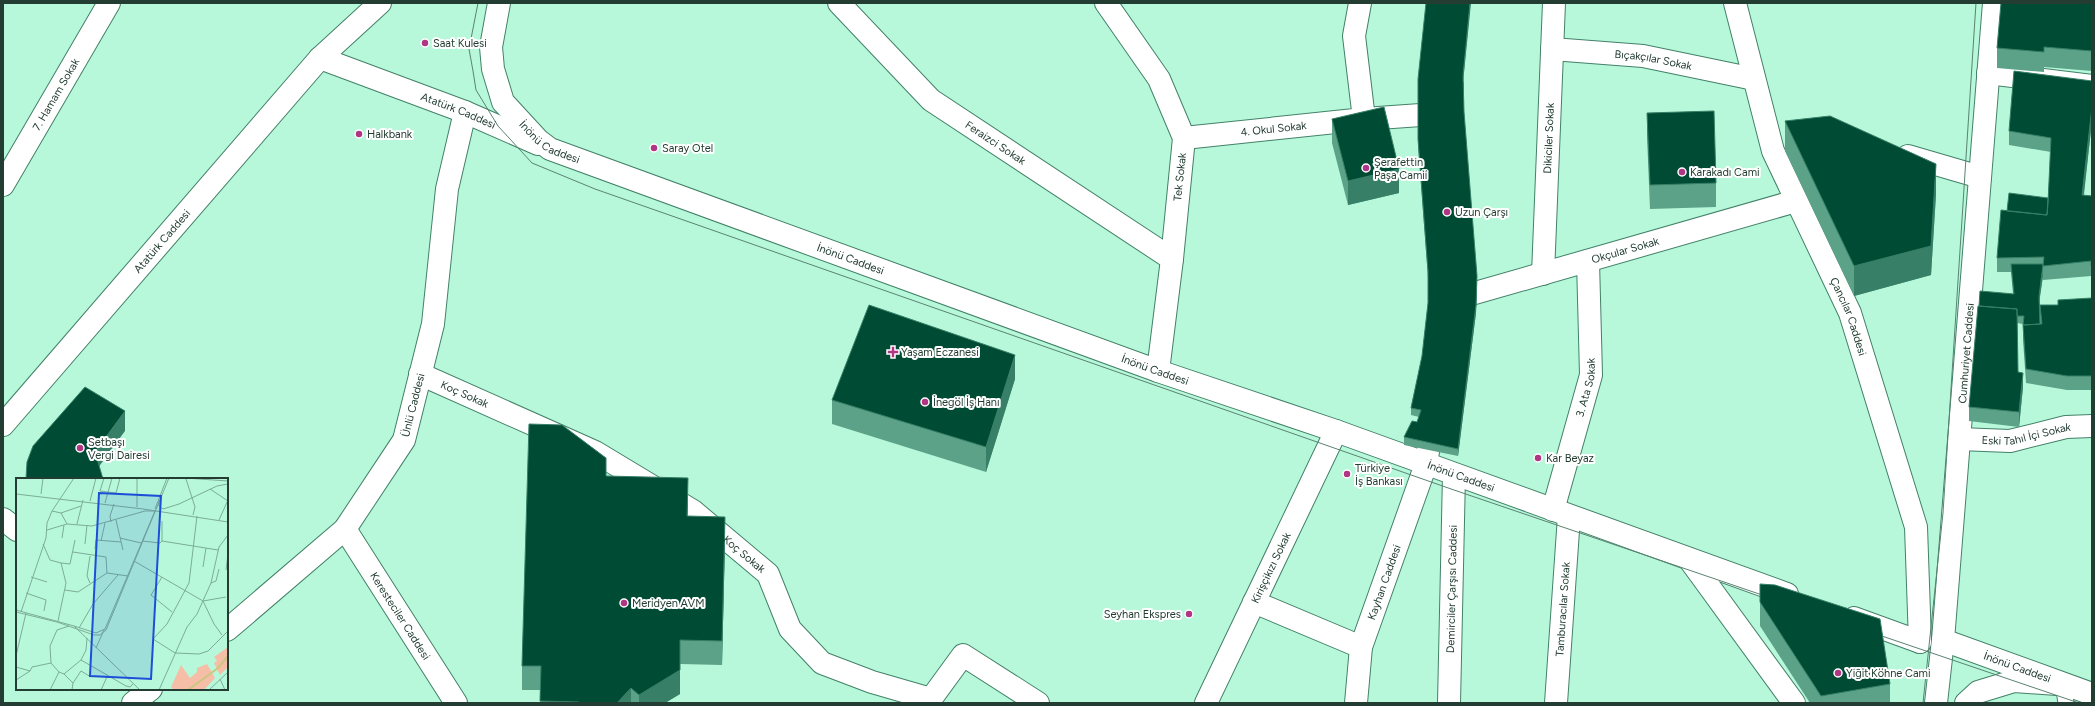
<svg xmlns="http://www.w3.org/2000/svg" width="2095" height="706" viewBox="0 0 2095 706" font-family="Figtree,sans-serif">
  <style>
    .lines { fill: none; stroke-linecap: round; stroke-linejoin: round }
    .service-casing { stroke: #438168; stroke-width: 17 }
    .pedestrian-casing { stroke: #438168; stroke-width: 24 }
    .minor-casing { stroke: #438168; stroke-width: 24 }
    .primary-casing { stroke: #438168; stroke-width: 24 }
    .service { stroke: #fff; stroke-width: 15 }
    .pedestrian { stroke: #fff; stroke-width: 22 }
    .minor { stroke: #fff; stroke-width: 22 }
    .primary { stroke: #fff; stroke-width: 22 }
    .tram { stroke: #5a8371; stroke-width: 1 }
    .wall { fill: #5ca288 }
    .shaded-wall { fill: #377f66 }
    .building { fill: #004b34; stroke: #377f66 }
    .poi-dot { fill: #b13585; stroke: #fff; stroke-width: 1.5 }
    .labels { text-anchor: middle; dominant-baseline: central; stroke-width: 4; stroke-linejoin: round; paint-order: stroke }
    .poi-label { font-size: 11px; fill: #233d32; stroke: #fff; text-anchor: start }
    .street-label { font-size: 11px; fill: #233d32; stroke: #fff }
    .inset-river { fill: none; stroke: #cbc782; stroke-width: 2 }
    .inset-road { fill: none; stroke: #7cad97; stroke-width: 1 }
    .view { fill: #1d4ed8; fill-opacity: 0.15; stroke: #1d4ed8; stroke-width: 2 }
    .inset-edge { fill: none; stroke: #233d32; stroke-width: 2 }
  </style>
  <rect width="100%" height="100%" fill="#b7f8db"/>
  <g class="lines">
    <defs>
      <path id="service" d="M2063,684L2066,703"/>
      <g id="pedestrian">
        <path id="s1" d="M420,374L595,452L693,511L768,574L790,629L822,663L872,682L931,699"/>
        <path d="M3,519L17,530"/>
        <path id="s2" d="M345,529L456,703"/>
        <path d="M1689,559L1794,703"/>
        <path id="s3" d="M227,630L345,529L404,440L433,324L447,189L465,112"/>
        <path d="M133,703L151,689"/>
        <path id="s4" d="M1356,703L1361,647L1426,464L1433,420"/>
        <path id="s5" d="M1449,703L1454,475"/>
        <path id="s6" d="M1936,703L1943,640L1994,3"/>
      </g>
      <g id="minor">
        <path id="s7" d="M839,3L931,100L1172,259"/>
        <path d="M1106,3L1159,79L1184,138L1172,259L1158,371"/>
        <path id="s8" d="M1735,3L1773,151L1850,313L1916,527L1920,642"/>
        <path id="s9" d="M1552,49L1643,56L1754,79"/>
        <path d="M1988,73L2092,86"/>
        <path d="M1364,119L1449,113"/>
        <path id="s10" d="M1184,138L1364,119L1354,36L1360,3"/>
        <path d="M1908,156L1980,177"/>
        <path id="s11" d="M3,185L109,3"/>
        <path id="s12" d="M1543,274L1554,3"/>
        <path id="s13" d="M1454,299L1796,201"/>
        <path id="s14" d="M1959,439L2010,441L2066,427L2092,426"/>
        <path id="s15" d="M1553,510L1591,375L1588,261"/>
        <path d="M1254,602L1361,647"/>
        <path d="M928,703L963,655L1038,703"/>
        <path id="s16" d="M1206,703L1336,431"/>
        <path id="s17" d="M1556,703L1569,516"/>
        <path d="M1966,703L1978,692L2014,681L2057,684"/>
      </g>
      <g id="primary">
        <path id="s18" d="M499,3L491,47L493,69L503,102L538,140L550,149L1158,371L1336,431L1787,594"/>
        <path id="s19" d="M320,58L465,112L538,144"/>
        <path id="s20" d="M3,425L320,58L380,3"/>
        <path d="M1854,618L1920,642"/>
        <path id="s21" d="M1943,640L2092,694"/>
      </g>
    </defs>
    <use href="#service" class="service-casing"/>
    <use href="#pedestrian" class="pedestrian-casing"/>
    <use href="#minor" class="minor-casing"/>
    <use href="#primary" class="primary-casing"/>
    <use href="#service" class="service"/>
    <use href="#pedestrian" class="pedestrian"/>
    <use href="#minor" class="minor"/>
    <use href="#primary" class="primary"/>
    <path class="tram" d="M478,3L469,49L473,71L476,90L498,126L532,163L595,189L1454,490L1771,598
      M1873,633L2079,703
      M1923,703L1943,513L1976,3"/>
  </g>
  <path class="wall" d="M2092,3V71L2044,67V72L1997,68V48Z
    M1418,79L1464,82V112L1477,284L1476,313L1458,456L1404,445V437L1417,422L1419,417L1411,415V408L1422,356L1428,303V278L1418,146Z
    M2092,81V121L2084,195L2092,196V280H2091V276L2043,280V276L2039,301L2040,305H2058L2092,298V390H2067L2026,383L2023,340V324L2017,323L2018,372L2023,387L2019,427L1969,421V407L2013,294L2011,272H1997V258L2007,211L2048,198L2051,152L2009,145V131Z
    M1647,113L1716,183V207L1650,209L1647,137Z
    M1332,119L1399,193L1348,205L1332,143Z
    M1785,121L1936,194L1931,275L1854,296L1785,151Z
    M1015,379L986,472L832,424V400Z
    M606,476L688,503L687,516L725,541L722,665L680,664V694L665,703H540V690H522V666Z
    M1760,584L1890,684V703H1810L1760,626Z"/>
  <path class="shaded-wall" d="M1470,3H1471L1463,83V76Z
    M2092,107V121L2082,209V195Z
    M1936,164V194L1931,275L1854,296V266Z
    M1399,169V193L1348,205V181Z
    M2043,269V276L2039,304V297Z
    M1477,284L1476,313L1458,456V449Z
    M1015,355V379L986,472V447Z
    M2023,373V387L2019,427V412Z
    M125,411V431L95,472V452Z
    M688,478V503L687,540V516Z
    M725,517V541L722,665V641Z
    M680,640V694L665,703H639V695Z
    M631,688V703H617Z"/>
  <path class="building" d="M1426,3H1470L1463,76L1464,112L1477,276L1476,305L1458,449L1404,437L1412,421L1417,422L1421,410L1411,408L1422,356L1428,303V271L1418,139V79Z
    M2001,3H2092V51L2044,47V52L1997,48Z
    M2014,71L2092,81V107L2082,195L2092,196V266H2091V261L2043,266L2044,257L1997,258L2001,210L2047,215L2048,203L2051,138L2009,131Z
    M1384,107L1399,169L1348,181L1332,119Z
    M1714,111L1716,183L1650,185L1647,113Z
    M1830,116L1936,164L1931,246L1854,266L1785,121Z
    M2009,193L2048,198L2047,215L2007,211Z
    M2011,264H2043L2039,297L2040,324L2023,325L2024,316H2017V309L1979,306L1980,291L2014,294Z
    M2092,298V376H2067L2026,369L2023,325L2042,324L2040,305H2058V300Z
    M869,305L1015,355L986,447L832,400Z
    M1978,306L2017,309L2018,372L2023,373L2019,412L1969,407Z
    M85,387L125,411L95,452L103,479H26L27,462L33,446Z
    M529,424L562,425L606,458V476L688,478L687,516L725,517L722,641L680,640V670L639,695L631,688L617,703H580L579,702L540,701L541,666H522Z
    M1760,584L1775,585L1880,619L1890,684L1821,696L1760,602Z"/>
  <g class="poi-dot">
    <circle cx="425" cy="43" r="4"/>
    <circle cx="359" cy="134" r="4"/>
    <circle cx="654" cy="148" r="4"/>
    <circle cx="1366" cy="168" r="4"/>
    <circle cx="1682" cy="172" r="4"/>
    <circle cx="1447" cy="212" r="4"/>
    <path d="M891 346h4v4h4v4h-4v4h-4v-4h-4v-4h4z"/>
    <circle cx="925" cy="402" r="4"/>
    <circle cx="80" cy="448" r="4"/>
    <circle cx="1538" cy="458" r="4"/>
    <circle cx="1347" cy="474" r="4"/>
    <circle cx="624" cy="603" r="4"/>
    <circle cx="1189" cy="614" r="4"/>
    <circle cx="1838" cy="673" r="4"/>
  </g>
  <g class="labels">
    <g class="poi-label">
      <text x="433" y="43">Saat Kulesi</text>
      <text x="367" y="134">Halkbank</text>
      <text x="662" y="148">Saray Otel</text>
      <text x="1374" y="162">Şerafettin<tspan x="1374" dy="13">Paşa Camii</tspan></text>
      <text x="1690" y="172">Karakadı Cami</text>
      <text x="1455" y="212">Uzun Çarşı</text>
      <text x="901" y="352">Yaşam Eczanesi</text>
      <text x="933" y="402">İnegöl İş Hanı</text>
      <text x="88" y="442">Setbaşı<tspan x="88" dy="13">Vergi Dairesi</tspan></text>
      <text x="1546" y="458">Kar Beyaz</text>
      <text x="1355" y="468">Türkiye<tspan x="1355" dy="13">İş Bankası</tspan></text>
      <text x="632" y="603">Meridyen AVM</text>
      <text x="1181" y="614" text-anchor="end">Seyhan Ekspres</text>
      <text x="1846" y="673">Yiğit Köhne Cami</text>
    </g>
    <g class="street-label">
      <text stroke="none"><textPath href="#s9" startOffset="102">Bıçakçılar Sokak</textPath></text>
      <text stroke="none"><textPath href="#s11" startOffset="105">7. Hamam Sokak</textPath></text>
      <text stroke="none"><textPath href="#s19" startOffset="148">Atatürk Caddesi</textPath></text>
      <text stroke="none"><textPath href="#s10" startOffset="90">4. Okul Sokak</textPath></text>
      <text stroke="none"><textPath href="#s12" startOffset="136">Dikiciler Sokak</textPath></text>
      <text stroke="none"><textPath href="#s18" startOffset="164">İnönü Caddesi</textPath></text>
      <text stroke="none"><textPath href="#s7" startOffset="211">Feraizci Sokak</textPath></text>
      <text transform="translate(1180 177) rotate(-84)">Tek Sokak</text>
      <text stroke="none"><textPath href="#s20" startOffset="243">Atatürk Caddesi</textPath></text>
      <text stroke="none"><textPath href="#s13" startOffset="178">Okçular Sokak</textPath></text>
      <text stroke="none"><textPath href="#s18" startOffset="488">İnönü Caddesi</textPath></text>
      <text stroke="none"><textPath href="#s8" startOffset="335">Çancılar Caddesi</textPath></text>
      <text stroke="none"><textPath href="#s6" startOffset="351">Cumhuriyet Caddesi</textPath></text>
      <text stroke="none"><textPath href="#s18" startOffset="812">İnönü Caddesi</textPath></text>
      <text stroke="none"><textPath href="#s15" startOffset="127">3. Ata Sokak</textPath></text>
      <text stroke="none"><textPath href="#s1" startOffset="49">Koç Sokak</textPath></text>
      <text stroke="none"><textPath href="#s3" startOffset="298">Ünlü Caddesi</textPath></text>
      <text stroke="none"><textPath href="#s14" startOffset="68">Eski Tahıl İçi Sokak</textPath></text>
      <text stroke="none"><textPath href="#s18" startOffset="1136">İnönü Caddesi</textPath></text>
      <text stroke="none"><textPath href="#s1" startOffset="373">Koç Sokak</textPath></text>
      <text stroke="none"><textPath href="#s16" startOffset="150">Kirişçikızı Sokak</textPath></text>
      <text stroke="none"><textPath href="#s4" startOffset="125">Kayhan Caddesi</textPath></text>
      <text stroke="none"><textPath href="#s5" startOffset="114">Demirciler Çarşısı Caddesi</textPath></text>
      <text stroke="none"><textPath href="#s17" startOffset="94">Tamburacılar Sokak</textPath></text>
      <text stroke="none"><textPath href="#s2" startOffset="103">Keresteciler Caddesi</textPath></text>
      <text stroke="none"><textPath href="#s21" startOffset="79">İnönü Caddesi</textPath></text>
    </g>
  </g>
  <g transform="translate(16 478)">
    <rect width="212" height="212" fill="#b7f8db"/>
    <path d="M212,169V189L204,197L198,185L201,183L198,179ZM191,186L199,200L188,212H158L155,209L165,187L174,200L181,194V190Z" fill="#f6bea6"/>
    <path class="inset-river" d="M172,212L202,190L212,178"/>
    <path class="inset-road" d="M88,0L84,13L100,15L104,0M169,0L212,3M170,1L179,29L177,37M194,11L212,23M0,16L127,31L212,44M25,16L27,0M74,23L80,0M143,23V28L147,31L163,26L201,8L212,6M89,25L96,0M121,29V0M139,31L151,0M36,33L45,35L51,46M45,35L65,28M181,38L173,105L151,146L137,161L159,175L183,176L192,173L212,153M100,42L107,72M203,42L212,22M95,44L94,38L98,26M61,46L67,22M31,52L51,46L76,48L129,33H139M46,60L48,47M104,60L125,65M85,63L89,45M126,63L144,65L146,63M146,63L202,72M146,63V43M27,66L34,82L45,85L50,105L42,143M69,66L71,47M79,71L80,62L105,64M57,74L90,79L91,95M118,83L187,123M45,85L54,86L59,62M187,89L190,70M210,92L212,76M15,99L31,104M146,99L135,117L156,134M74,105L71,98L74,78M195,105L200,103L203,91M49,112L62,114L91,95L112,98M10,115L30,122L28,133M187,123L198,146L206,157M187,123L210,119M0,132L58,148L124,212M0,134L41,144L78,157H84L90,152L153,0M5,134L30,60L31,45L36,33L58,0M53,148L41,152L34,168L35,185L43,194L48,196L65,182L70,172L71,160M58,148L80,155L89,151L139,33M63,150L77,126L102,97M80,170L88,152M0,178L10,135M65,182L110,208L114,209L117,206M0,189L14,193M48,196L57,205L56,212M204,201L209,212M0,202L14,193L16,189L35,185M57,205L65,193L75,199M34,212L43,194M85,212L91,199M143,212L171,149L181,136L195,105L203,69L212,57M193,212L212,194"/>
    <path class="view" d="M83,15L145,18L135,201L74,198Z"/>
    <rect width="212" height="212" class="inset-edge"/>
  </g>
  <rect width="2095" height="706" fill="none" stroke="#233d32" stroke-width="8"/>
</svg>
